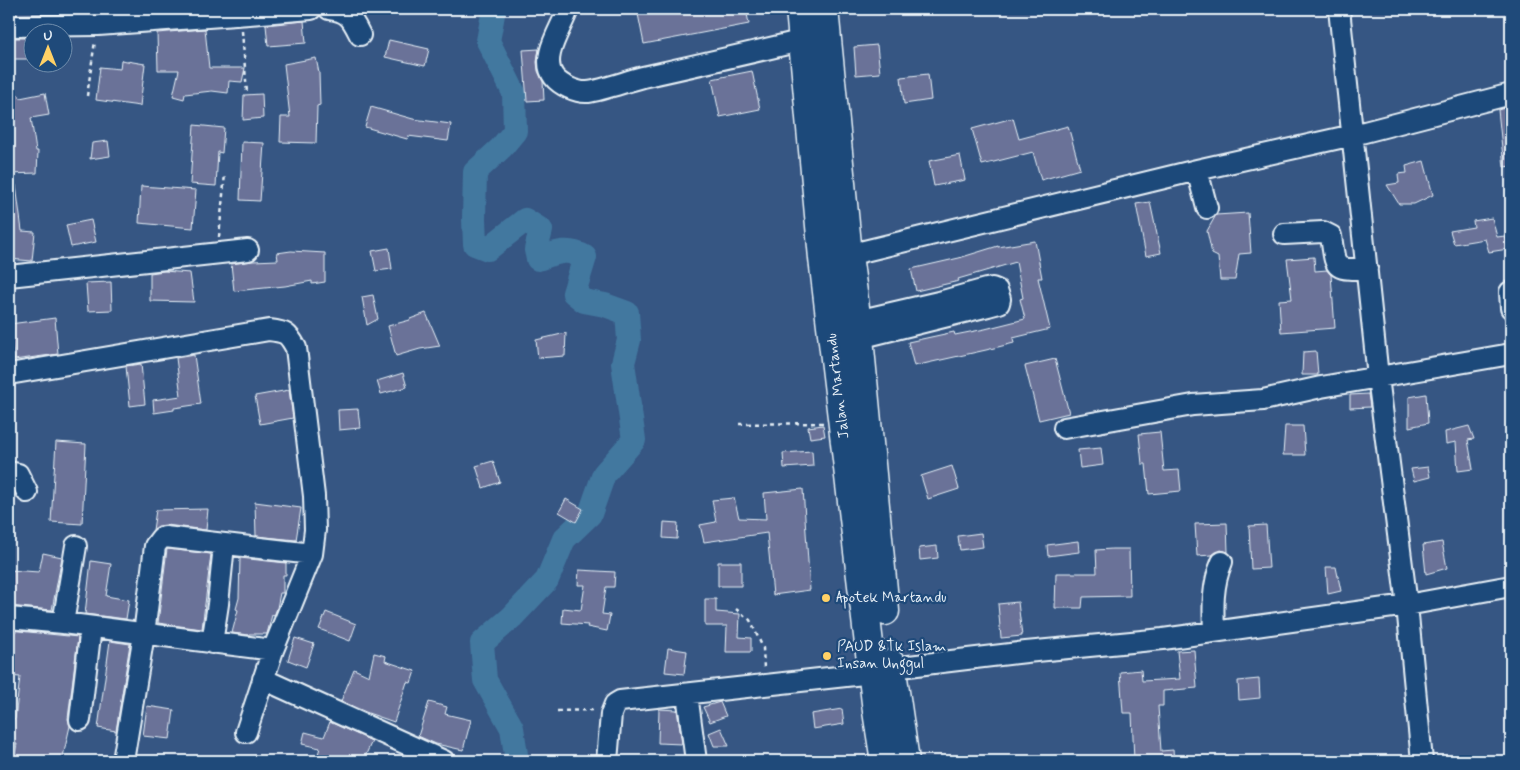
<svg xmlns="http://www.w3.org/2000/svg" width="1520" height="770" viewBox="0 0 1520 770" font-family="Mynerve,sans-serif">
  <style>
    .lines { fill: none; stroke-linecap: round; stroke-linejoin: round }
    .river { stroke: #42789f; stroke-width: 24 }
    .building { fill: #6a7298; stroke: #e8f1f8 }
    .minor-casing { stroke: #e8f1f8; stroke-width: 24 }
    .highway-casing { stroke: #e8f1f8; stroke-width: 31 }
    .path { stroke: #e8f1f8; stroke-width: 2.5; stroke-dasharray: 4 4; stroke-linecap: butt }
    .minor { stroke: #1f4a7a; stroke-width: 20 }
    .highway { stroke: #1f4a7a; stroke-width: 28 }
    .poi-dot { fill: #ffd166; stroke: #1f4a7a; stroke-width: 2 }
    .labels { text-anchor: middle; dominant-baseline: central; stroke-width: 4.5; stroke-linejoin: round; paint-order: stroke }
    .street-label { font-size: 15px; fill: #e8f1f8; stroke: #1f4a7a }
    .poi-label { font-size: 15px; fill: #e8f1f8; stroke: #1f4a7a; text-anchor: start }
  </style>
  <rect width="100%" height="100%" fill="#365683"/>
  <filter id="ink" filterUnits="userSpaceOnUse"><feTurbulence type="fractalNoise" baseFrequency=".02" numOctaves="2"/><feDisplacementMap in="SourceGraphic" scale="10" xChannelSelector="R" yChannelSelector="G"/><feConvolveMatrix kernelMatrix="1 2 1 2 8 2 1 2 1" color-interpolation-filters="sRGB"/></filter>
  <g filter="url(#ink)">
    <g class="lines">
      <path class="river" d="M494,9L488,41L514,93L515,131L501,148L475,172L474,219L475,244L488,249L525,220L541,230L536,250L538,259C555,253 568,247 585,257L574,293L584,301L605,305L627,313L629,340L623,363L634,440L604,474L590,514L564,539L547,580L512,617L482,643L485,680L512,728L517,761"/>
    </g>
    <path class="building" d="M637,9H746L749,24L644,44Z
      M304,21L306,43L268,46L266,25Z
      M205,29L209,68H245L242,82L229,81L228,93L212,91L185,94L184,99L173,96L179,70H158L157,33Z
      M9,38H32V59H9Z
      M389,40L429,49L425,66L385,57Z
      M877,45L880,73L856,75L854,47Z
      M539,49L537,62L538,71L543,81L544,100L527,101L523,50Z
      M316,58L319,73L320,105L317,106L316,143L280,142L281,117H290L284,64Z
      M121,60L145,64L140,106L96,100L100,67L120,69Z
      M752,71L760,109L720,117L712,79Z
      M928,74L931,100L904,104L901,77Z
      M45,93L49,115L31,118L36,151H38L37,173L9,174V97L19,95L20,98Z
      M262,94L263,118L243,120L244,95Z
      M1511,106V166L1504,167L1498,110Z
      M371,107L413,119L451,124L448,141L408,136L407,139L365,127Z
      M1013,118L1019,139L1068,126L1080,169L1041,180L1033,152L982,165L972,129Z
      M194,125L224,128L222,153L218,152L216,186L190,184Z
      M108,141L110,156L90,159L92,143Z
      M242,142L264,143L260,201L240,200Z
      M960,155L965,180L934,186L929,161Z
      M1424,161L1433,195L1414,204H1399L1387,185L1399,183L1398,174L1407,173L1406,166Z
      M16,185L22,231L35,232L32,261L9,259V186Z
      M141,186L196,190L193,228L139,223Z
      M1150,202L1161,253L1146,256L1136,204Z
      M1248,213L1251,253L1239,254L1235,280H1220L1218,257L1212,254L1207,231L1216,215Z
      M1492,218L1497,237L1505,236L1508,249L1489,252L1485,239L1454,244L1450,231L1474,227L1473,221Z
      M91,220L96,242L71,247L66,225Z
      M1035,241L1042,278H1038L1050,329L1013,338L1014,343L986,350L914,366L908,342L954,332L955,335L985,329L1025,319L1020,299L1023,298L1016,262L958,279L959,281L916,291L911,269L959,258L998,246V247Z
      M389,248L392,269L376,271L372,251Z
      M291,251L325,253V282L312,284V281L285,286L234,291L231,264L253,261L278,260L277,253Z
      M1314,257L1315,271L1327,270L1331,275L1335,328L1281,332L1279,300L1292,299L1287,259Z
      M164,271L190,273L194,302L150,301V273Z
      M111,282L112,310L88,311L86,283Z
      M373,295L378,319L367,325L362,297Z
      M426,313L440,346L420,349L396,356L388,326L410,320V319Z
      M55,318L58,354L14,360L10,324Z
      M566,333L565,356L538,358L536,340Z
      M1316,351L1318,375H1302L1303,352Z
      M194,355L201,404L174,408V410L154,413L153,400L181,396L176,358Z
      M1055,359L1069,413L1039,420L1025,366Z
      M141,364L145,404L130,406L126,366Z
      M403,373L407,387L381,394L377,381Z
      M289,390L293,418L260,424L255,396Z
      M1368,394L1370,407L1350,408V395Z
      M1426,394L1428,423L1409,427V397Z
      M358,409L360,428L339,430L338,410Z
      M823,425L825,436L810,438L808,427Z
      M1285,426H1303L1305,455H1283Z
      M1469,426L1474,439L1468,440L1473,469L1458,471L1456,442L1446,444L1445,432Z
      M1160,432L1164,471L1179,470L1181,491L1149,494L1146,464H1142L1139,434Z
      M56,442L86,444L82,524L51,522Z
      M1101,448L1103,465L1080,468L1078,450Z
      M812,451L813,466L784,468L783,453Z
      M493,461L500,482L483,488L476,466Z
      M952,466L959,489L928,499L921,476Z
      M1428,467L1430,477L1414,481L1411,469Z
      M803,489L810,590L773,595L767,533L704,542L700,525L716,522L712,500L734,498L739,518L766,519L764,493Z
      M566,499L583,509L576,522L559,512Z
      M255,502L301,508L296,540L256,536Z
      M208,509L206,530L166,525L158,526L153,530L156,510Z
      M664,522L678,523L677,539L663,538Z
      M1227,523L1228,552L1221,550L1212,555L1197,556L1195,524Z
      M1266,525L1269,568L1251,569L1249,526Z
      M981,533L983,547L960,550L958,536Z
      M1078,541L1079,552L1048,556L1047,545Z
      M1442,542L1447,568L1426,574L1423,545Z
      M937,546L938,558L920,560L919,548Z
      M167,549L211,554L202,629L158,623Z
      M1112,549H1129L1130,596L1083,597L1082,608H1055L1056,573H1097L1096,550Z
      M43,553L62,557L52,610L9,606V570L39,572Z
      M240,558L286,563V575H283V593H280L277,608L274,616L272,615L267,634H249V635L232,633L238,610L236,609L239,598Z
      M91,561L111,564L106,596L129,600L126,619L85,614Z
      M718,562H741V586H718Z
      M1326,567H1336L1341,591L1328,594Z
      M579,570L615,572L614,587H606L602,614L610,615L607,631L587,627L588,625L562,623L563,608L581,610L585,585H578Z
      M705,599H716V612L740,614L739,637L751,638V652H726L727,626H705Z
      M1018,602L1022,636L1001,638L998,604Z
      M326,612L356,624L350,641L319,629Z
      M9,630L78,637L68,719L70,726L62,761H34L14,758L17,744L9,743V718L15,719L20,677L9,676Z
      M295,638L314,644L306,667L288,660Z
      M110,641L130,644L116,731L98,728Z
      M668,648L687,651L684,674L665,672Z
      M1194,650L1197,688L1163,691V706H1158L1161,751L1173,750L1174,761H1134L1132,713H1123L1120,672L1141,670L1142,681L1180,679L1177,651Z
      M374,653L386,656L385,661L415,671L411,683L407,682L394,722L368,713L341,701L354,669L369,676Z
      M1259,679L1260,698L1239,700L1238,681Z
      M429,702L447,707L445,714L471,720L463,750L436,744L418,736Z
      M720,702L726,716L710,722L703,707Z
      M147,706L174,710L170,739L143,736Z
      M659,709L677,710L682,744L658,743Z
      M842,709L844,724L813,729L811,714Z
      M330,722L372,741L363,761H336L318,754L320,748L302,744L305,732L324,737Z
      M721,728L729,746H714L709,733Z"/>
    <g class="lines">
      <defs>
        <path id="minor" d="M249,9V14L311,9
          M329,9C349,11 352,19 360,35
          M568,9C562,28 539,58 554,77C560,85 577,93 588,92C603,90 627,81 643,77C697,65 750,53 804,40
          M1339,9L1378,377L1407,605L1422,761
          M9,26L98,25L249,14
          M1197,170L1207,208
          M1284,234L1323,232L1331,236C1336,268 1332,271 1367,268
          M848,255L1197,170L1353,135L1511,94
          M9,276L248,250
          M1510,292L1511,308
          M857,321L943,301L986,289L992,288L997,290L1000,299L999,303L988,306L859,338
          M9,374L269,330C286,332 288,333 296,348L314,496L315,530L312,554L273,650
          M1064,428L1193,405L1263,400L1321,387L1511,354
          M9,472L18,474L27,492
          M9,618L63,623L273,650L246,732
          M63,623L76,546
          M1214,632C1213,608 1212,585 1222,562
          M212,643L218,604L224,545
          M892,668L1026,652L1163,639L1407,605L1511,586
          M263,679L444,761
          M687,694L696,761
          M80,720L91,627
          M123,761L144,634L155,546L161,538L165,537L312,554
          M607,761L611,714L615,704L620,701L873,673"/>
        <path id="highway" d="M800,9L823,258L877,711L885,761
          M824,9L848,255L859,338L885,611
          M891,664L905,761"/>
      </defs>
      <use href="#minor" class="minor-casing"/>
      <use href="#highway" class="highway-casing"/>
      <path class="path" d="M242,31L247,93
        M87,96L95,41
        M219,237L225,174
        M739,424L824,423
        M736,609L750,620L763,648L764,669
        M557,711L595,710"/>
      <use href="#minor" class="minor"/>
      <use href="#highway" class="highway"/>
    </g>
  </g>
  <g class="poi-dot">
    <circle cx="826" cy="598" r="5"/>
    <circle cx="827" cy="656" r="5"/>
  </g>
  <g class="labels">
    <g class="street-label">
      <text transform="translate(838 386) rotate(-97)">Jalan Martandu</text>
    </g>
    <g class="poi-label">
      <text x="836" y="598">Apotek Martandu</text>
      <text x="837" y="647">PAUD &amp;Tk Islam<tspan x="837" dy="17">Insan Unggul</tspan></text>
    </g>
  </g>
  <rect width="1520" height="770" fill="none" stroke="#1f4a7a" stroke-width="30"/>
  <rect x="15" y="15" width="1490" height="740" fill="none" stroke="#e8f1f8" stroke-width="2" filter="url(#ink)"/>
  <g transform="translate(48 48)"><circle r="24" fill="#1f4a7a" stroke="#6f8dac"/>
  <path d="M0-4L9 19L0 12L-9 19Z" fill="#ffd166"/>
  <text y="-8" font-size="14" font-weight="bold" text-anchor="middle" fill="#e8f1f8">U</text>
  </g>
</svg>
